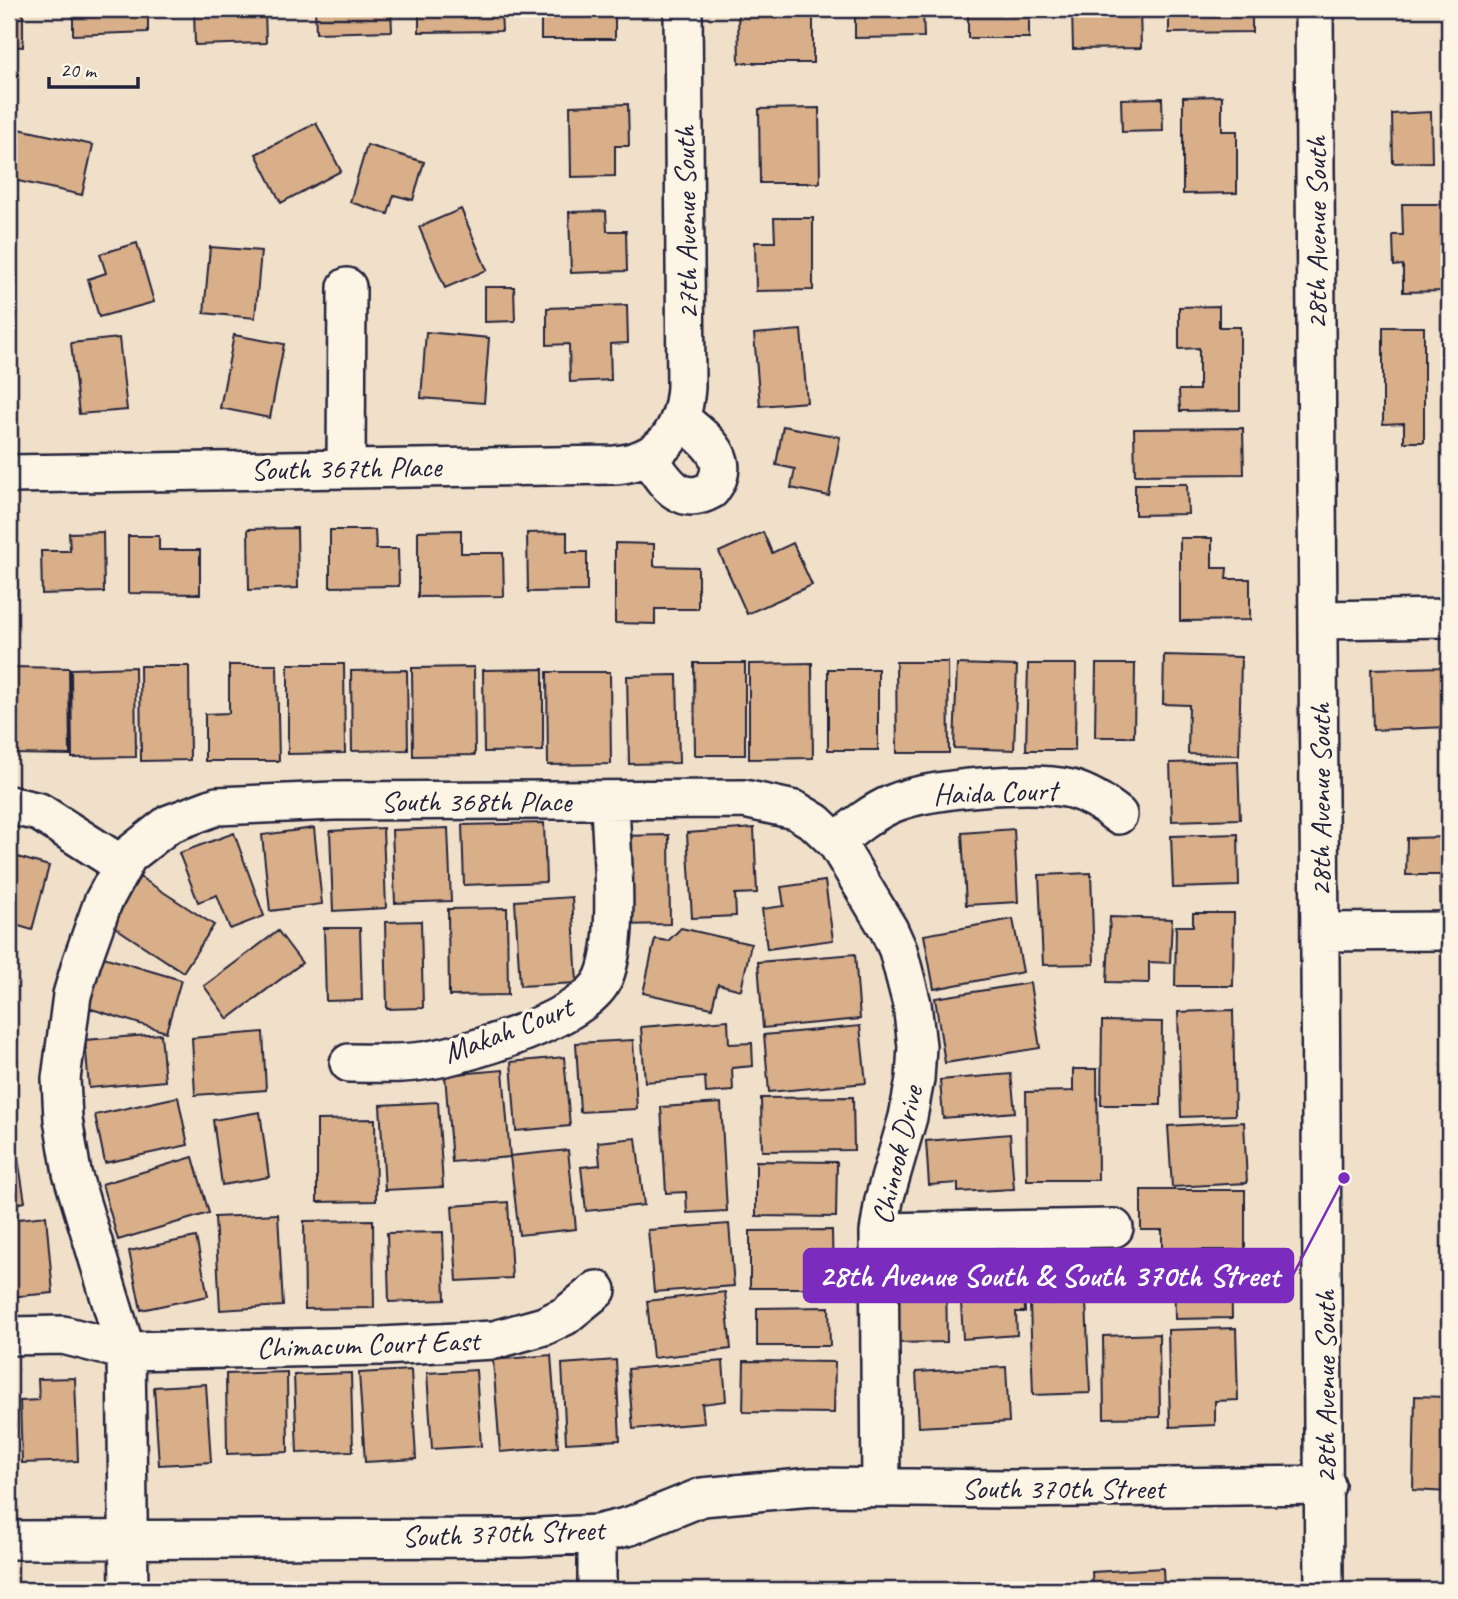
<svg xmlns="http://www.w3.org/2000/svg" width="1458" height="1599" viewBox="0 0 1458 1599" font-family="Caveat,sans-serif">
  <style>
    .building { fill: #d8af89; stroke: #22223b; stroke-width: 2 }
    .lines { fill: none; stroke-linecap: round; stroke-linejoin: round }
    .minor-casing { stroke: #22223b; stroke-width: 42 }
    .minor { stroke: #fcf5e5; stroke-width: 37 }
    .labels { text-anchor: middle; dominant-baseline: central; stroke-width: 7; stroke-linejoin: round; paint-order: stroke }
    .street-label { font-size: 30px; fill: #22223b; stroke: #fcf5e5 }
    .leader { fill: none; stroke: #7b2cbf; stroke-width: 2.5 }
    .callout-dot { fill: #7b2cbf; stroke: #fcf5e5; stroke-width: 2.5 }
    .callout { fill: #7b2cbf; stroke: #7b2cbf; stroke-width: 2.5 }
    .callout-label { font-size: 32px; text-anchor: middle; font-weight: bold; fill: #fff }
  </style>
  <rect width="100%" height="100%" fill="#f1e0c9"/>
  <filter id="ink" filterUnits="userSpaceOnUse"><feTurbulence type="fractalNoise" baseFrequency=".0143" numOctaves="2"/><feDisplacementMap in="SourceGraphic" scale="14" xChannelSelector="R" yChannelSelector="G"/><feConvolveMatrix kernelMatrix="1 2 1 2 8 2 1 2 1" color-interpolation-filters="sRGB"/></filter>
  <g filter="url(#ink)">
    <path class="building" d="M9,9H23V47L9,46Z
      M73,9H148V32L73,35Z
      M194,9H265L266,43L195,45Z
      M315,9H391L392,31L316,33Z
      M419,9H501L502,31L419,32Z
      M541,9H615V39H541Z
      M738,9H813V63H739Z
      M855,9H923L924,37L855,38Z
      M968,9H1029V38H968Z
      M1072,9H1140L1141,48L1073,49Z
      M1169,9H1252V32L1169,33Z
      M1222,96V131H1237V193L1183,194V97Z
      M1162,98L1163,131L1122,132L1121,99Z
      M628,104L629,146H615V176L571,177L570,106Z
      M819,108L820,183H760L759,109Z
      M1431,112L1432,162L1393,163L1392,114Z
      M316,123L341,171L281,203L256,154Z
      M19,129L93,145L82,195L9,179Z
      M367,145L424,162L413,200L394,195L388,214L350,202Z
      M1402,204H1444L1445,291L1403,292V265L1394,266L1393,235H1403Z
      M461,209L487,270L445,288L419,227Z
      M606,211L607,231H626L627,271L571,273L569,212Z
      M774,218H813V290L756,291L755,242H775Z
      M137,243L154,302L99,317L88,279L106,273L100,254Z
      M210,247L261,251L255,318L204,313Z
      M485,287H514L515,321L485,322Z
      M627,305L628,343L610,344L611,380L570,382L569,344L547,345V308Z
      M1219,306V327H1240V410L1180,411L1179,390H1199V348L1179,349V307Z
      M1383,327H1424V442H1404V423L1383,424Z
      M801,330L807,402L760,406L754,334Z
      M426,332L489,338L484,403L421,398Z
      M234,335L284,344L270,418L220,408Z
      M119,338L127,410L79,414L71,343Z
      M783,426L840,437L829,496L791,488L795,469L776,465Z
      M1243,428L1244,474L1135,475L1134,429Z
      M1135,484H1187L1188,514L1135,515Z
      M297,528L298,588L249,590L248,529Z
      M330,530H375L376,549H398L399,586L330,587Z
      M461,530V553H503L504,596L418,597V531Z
      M103,532L104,592L42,594L41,551H70L69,533Z
      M567,532V552H587V591L528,592L527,533Z
      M763,532L772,553L793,543L812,585L747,614L719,552Z
      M128,536H159V550H200V594L128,593Z
      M1180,538H1212V568H1227L1226,579H1250V620L1180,621Z
      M615,543L654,544V566L698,567V609H655V624L615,623Z
      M9,545H15L16,594H9Z
      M1164,655L1241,657L1239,755L1188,754L1189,705L1163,704Z
      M896,662H948L949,753H897Z
      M694,663H745V755H695Z
      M812,663L813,758L749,759V664Z
      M288,664H344L345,753L288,754Z
      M957,664L1017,666L1014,750L954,748Z
      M1028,664H1076L1075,750H1026Z
      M1096,664H1135L1134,737H1095Z
      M229,665H277L279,761H205V714L229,713Z
      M140,666H189L190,760L141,761Z
      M13,667L69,668L70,755L13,754Z
      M135,667L136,757L72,758L71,669Z
      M474,667L475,755L413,756L412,668Z
      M1447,667L1449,727L1373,730L1371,669Z
      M543,669V751L484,752L483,670Z
      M828,669H878V750H828Z
      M407,670L408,750L352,751L351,671Z
      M547,672H610L611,764L548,765Z
      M677,675L679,763L629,764L627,676Z
      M1238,761L1240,819L1172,821L1170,763Z
      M544,823L546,882L464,885L462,825Z
      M314,828L322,904L270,911L262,835Z
      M383,828L386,908L333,911L330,831Z
      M448,828L451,901L395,903L392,830Z
      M754,828L757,893L735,894L736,916L692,918L687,833Z
      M1014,829L1018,902L966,905L962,833Z
      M234,833L264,916L230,929L217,895L198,902L179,853Z
      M1238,834L1239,886L1173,888L1171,836Z
      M669,835L670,924L620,925L619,836Z
      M1449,837V920H1441L1440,875H1406L1407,838Z
      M14,856L49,866L32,930L9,923V877Z
      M1091,873L1094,964L1043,965L1039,875Z
      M140,877L214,925L183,972L110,924Z
      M825,881L833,940L767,949L762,909L784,906L781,887Z
      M572,897L577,983L520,986L515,901Z
      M507,908L508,995L449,996L448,909Z
      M1193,913H1234L1233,986H1175L1176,926H1193Z
      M1110,917L1172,919L1170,963L1149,962V983L1107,982Z
      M1013,919L1023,972L934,989L924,935Z
      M421,921L423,1008L387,1009L385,922Z
      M324,928H360L362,1000L326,1001Z
      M681,928L751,944L741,990L718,984L712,1008L643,993L655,939L668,941Z
      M278,931L302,963L228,1019L204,986Z
      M855,954L860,1019L763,1028L758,962Z
      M100,956L181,980L166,1032L85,1007Z
      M1030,983L1040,1048L945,1063L935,998Z
      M1233,1010L1235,1115L1181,1117L1178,1012Z
      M728,1020L729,1044L752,1043L753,1066L732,1068L733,1091L706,1093L705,1077L645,1082L641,1027Z
      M1102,1021L1162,1022L1161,1105H1101Z
      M860,1026L866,1083L769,1092L764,1035Z
      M263,1032L266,1090L195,1095L192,1038Z
      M161,1034L165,1081L89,1088L85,1040Z
      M633,1040L637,1109L580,1112L576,1043Z
      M564,1057L570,1126L516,1131L511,1062Z
      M1073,1069H1097L1098,1180H1027L1026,1092L1073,1091Z
      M503,1070L510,1157L452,1162L445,1075Z
      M1011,1074L1015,1112L943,1118L940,1080Z
      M178,1097L188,1145L105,1163L95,1115Z
      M853,1097L854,1150L762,1151L761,1098Z
      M438,1102L443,1187L385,1190L380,1105Z
      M721,1103L727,1211L687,1213L686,1192L666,1193L661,1107Z
      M260,1112L269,1177L222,1185L213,1120Z
      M375,1119L376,1201L317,1202V1120Z
      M1244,1122L1247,1183L1172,1187L1168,1126Z
      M1010,1134L1014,1189L958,1192V1183L929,1185L926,1141Z
      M636,1138L644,1205L586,1211L581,1167L600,1165L598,1142Z
      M15,1139L25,1202L9,1205V1140Z
      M568,1150L576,1229L519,1235L510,1156Z
      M193,1157L209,1213L118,1240L102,1184Z
      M756,1161L837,1162L836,1217L756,1216Z
      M1141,1190H1245V1250H1162V1230H1141Z
      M508,1202L512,1278L457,1281L452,1206Z
      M278,1214L283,1306L220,1310L215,1217Z
      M46,1216L53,1293L9,1297V1220Z
      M373,1220L374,1308L305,1309L304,1221Z
      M729,1224L734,1286L654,1292L648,1230Z
      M832,1230L833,1288H750V1231Z
      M443,1232L445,1300L389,1302L387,1233Z
      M196,1237L208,1296L141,1310L129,1251Z
      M1231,1257L1232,1318L1175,1319L1174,1259Z
      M1023,1263L1025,1312H1016L1017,1335L963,1339L959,1267Z
      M891,1275H946L947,1342L893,1343Z
      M725,1292L731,1349L653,1358L647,1301Z
      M1086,1302L1090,1393L1033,1395L1030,1304Z
      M829,1307L830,1346H757V1308Z
      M1236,1328L1238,1400L1215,1401V1425L1170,1427L1168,1330Z
      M1159,1334L1160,1417L1104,1418L1103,1336Z
      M551,1355L558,1447L500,1452L493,1360Z
      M1448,1355L1449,1492L1413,1490L1415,1396L1447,1397Z
      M616,1360L620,1440L566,1443L562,1364Z
      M723,1361L726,1401L702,1404L704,1423L633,1429L628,1369Z
      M744,1361L835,1362L834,1413L743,1412Z
      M1006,1367L1009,1422L919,1427L916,1372Z
      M411,1370L416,1459L365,1462L359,1373Z
      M476,1370L481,1446L432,1449L427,1373Z
      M287,1372L288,1452L227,1454L226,1374Z
      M351,1373L353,1451L297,1453L294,1375Z
      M9,1374H12L11,1449H9Z
      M75,1378L78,1461L22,1463L20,1401L39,1400L38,1379Z
      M206,1384L211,1462L159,1465L154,1387Z
      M1163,1568L1164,1590H1093L1092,1572Z"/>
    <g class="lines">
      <defs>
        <path id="minor" d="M1314,9L1324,1590
          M648,457C665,481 679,508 711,490C735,458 704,439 681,419
          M346,467L347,287
          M9,474L615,465C661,461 683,432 686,387L683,9
          M1319,620L1449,618
          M9,805L39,812L122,865
          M836,842C854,827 872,812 894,803C931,788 1032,780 1071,789C1089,794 1103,803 1118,815
          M1321,932L1449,931
          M349,1063C376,1063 403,1065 429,1060C471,1053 588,1018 604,977C621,935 611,848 610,801
          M879,1232L1114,1228
          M9,1336L63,1335L126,1351L381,1346L494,1340L544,1326L565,1316L597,1290
          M9,1540L520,1538L597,1534L630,1526L702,1497L812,1487L1008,1489L1326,1485
          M129,1590L126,1351L72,1173L63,1119L61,1079L72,995L82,961L103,902L128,856L169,824L217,806L333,801L744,799L795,810L815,822L836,842L889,930L898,950L912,1004L917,1046L915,1079L908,1117L884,1200L879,1232L881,1487
          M597,1590V1534"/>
      </defs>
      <use href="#minor" class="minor-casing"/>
      <use href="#minor" class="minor"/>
    </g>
  </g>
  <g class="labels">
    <g class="street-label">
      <text transform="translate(686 223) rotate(-91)">27th Avenue South</text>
      <text transform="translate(1316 233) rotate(-90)">28th Avenue South</text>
      <text transform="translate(346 468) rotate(-1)">South 367th Place</text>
      <text transform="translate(995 792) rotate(-2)">Haida Court</text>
      <text transform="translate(1320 800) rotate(-90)">28th Avenue South</text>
      <text x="476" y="801">South 368th Place</text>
      <text transform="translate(508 1030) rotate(-21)">Makah Court</text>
      <text transform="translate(897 1155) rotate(-77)">Chinook Drive</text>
      <text transform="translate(368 1344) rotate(-2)">Chimacum Court East</text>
      <text transform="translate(1325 1387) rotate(-90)">28th Avenue South</text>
      <text x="1063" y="1488">South 370th Street</text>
      <text transform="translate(503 1533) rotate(-2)">South 370th Street</text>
    </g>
  </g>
  <path class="leader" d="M1344 1178L1293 1275"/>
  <circle class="callout-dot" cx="1344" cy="1178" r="7"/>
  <rect class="callout" x="804" y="1249" width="489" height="53" rx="7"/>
  <g class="callout-label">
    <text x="1049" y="1286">28th Avenue South &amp; South 370th Street</text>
  </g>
  <rect width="1458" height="1599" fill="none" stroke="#fcf5e5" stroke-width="35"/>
  <rect x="18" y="18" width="1423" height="1564" fill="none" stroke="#22223b" stroke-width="2.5" filter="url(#ink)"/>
  <path d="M49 77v10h89v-10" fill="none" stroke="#22223b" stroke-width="3.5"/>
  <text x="60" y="77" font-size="21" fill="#22223b" stroke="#fcf5e5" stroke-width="5" paint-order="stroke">20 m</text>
</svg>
